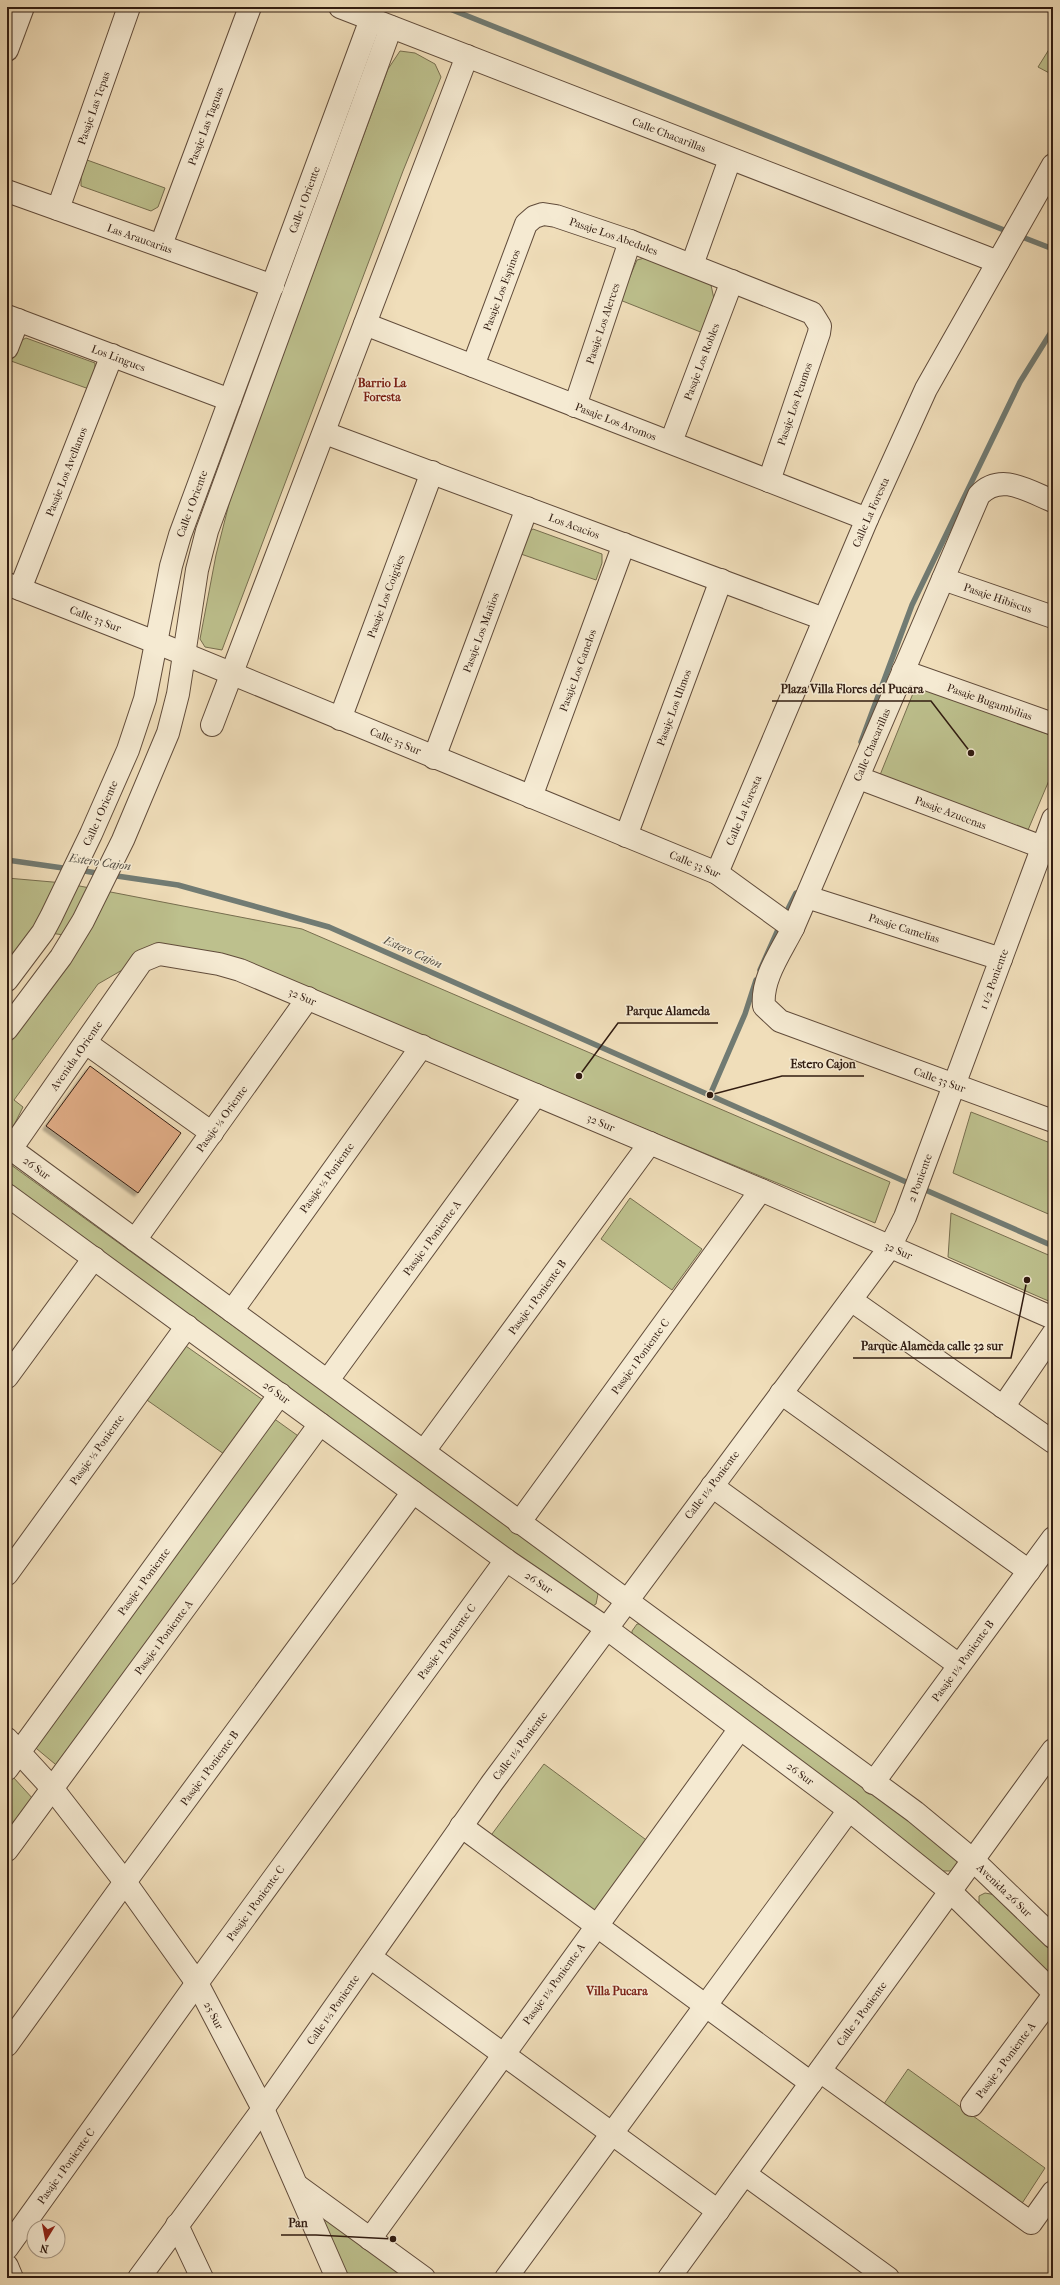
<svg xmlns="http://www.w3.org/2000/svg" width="1060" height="2285" viewBox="0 0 1060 2285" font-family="'IM FELL French Canon',serif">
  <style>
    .green { fill: #bdc08d; stroke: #776e4f }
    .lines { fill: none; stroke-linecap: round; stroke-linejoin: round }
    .stream { stroke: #717b73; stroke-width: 5.5 }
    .building { fill: #e0ac86; stroke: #311c11; filter: url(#shadow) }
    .minor-casing { stroke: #614c3b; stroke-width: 24 }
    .minor { stroke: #f5ead2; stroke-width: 22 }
    .labels { text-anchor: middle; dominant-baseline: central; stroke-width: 3; stroke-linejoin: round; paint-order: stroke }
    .street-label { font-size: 11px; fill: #311c11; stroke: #f5ead2 }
    .neighbourhood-label { font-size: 12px; font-weight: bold; fill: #7a1f14; stroke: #f5ead2 }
    .water-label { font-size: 12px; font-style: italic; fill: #514c42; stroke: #f5ead2 }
    .leader { fill: none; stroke: #311c11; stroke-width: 1.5 }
    .callout-dot { fill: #311c11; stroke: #f5ead2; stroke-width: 1.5 }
    .callout-label { font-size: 12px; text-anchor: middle; font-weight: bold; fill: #311c11; stroke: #f5ead2; stroke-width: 3; stroke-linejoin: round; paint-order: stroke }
  </style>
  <defs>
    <filter id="shadow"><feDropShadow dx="-3.5" dy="3.5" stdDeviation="1" flood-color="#0004"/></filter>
  </defs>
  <rect width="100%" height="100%" fill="#f0deba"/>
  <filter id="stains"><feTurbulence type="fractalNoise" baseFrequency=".005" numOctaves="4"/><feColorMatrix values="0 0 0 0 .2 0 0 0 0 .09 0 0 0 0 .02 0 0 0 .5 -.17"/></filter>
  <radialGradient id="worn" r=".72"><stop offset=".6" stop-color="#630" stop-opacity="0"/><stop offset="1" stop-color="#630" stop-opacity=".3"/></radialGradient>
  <path class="green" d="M1053,43V75L1038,67Z
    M400,51L415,53L435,64L441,77L403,171L222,650L205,647L200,639L216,555L231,496L388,69Z
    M87,160L165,188L158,207L151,211L81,186V177Z
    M648,257L711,285L714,299L703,333L620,300L637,260Z
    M26,338L95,363V372L89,389L11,361L18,342Z
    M533,529L602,554V563L596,580L518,553L525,534Z
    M916,686L1053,736V771L1028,830L880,775Z
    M7,878L64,883L302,929L890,1182L875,1223L232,960L147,948L124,969L98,984L14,1100L23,1107L10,1133L7,1131V1047L85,938L43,932L7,969Z
    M971,1112L1053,1144V1216L953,1173Z
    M7,1162L592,1586L598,1594L596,1604L591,1607L585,1606L7,1185Z
    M630,1198L702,1249L672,1290L601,1239Z
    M951,1213L1053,1257V1303L948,1257Z
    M183,1344L263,1400L224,1454L144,1398Z
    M269,1415L301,1438L61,1769L31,1744Z
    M637,1624H645L959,1858V1864L954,1871H942L632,1637V1631Z
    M544,1764L649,1842L594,1916L489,1838Z
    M13,1777L34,1800L7,1838V1785Z
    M985,1893L996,1895L1053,1953V1982L979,1905V1896Z
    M908,2069L1045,2168L1019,2208L879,2111Z
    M321,2215L411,2278H348Z"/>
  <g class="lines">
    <path class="stream" d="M445,7L1009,232
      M1017,235L1053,249
      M861,742L912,605L1020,382L1053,329
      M7,860L70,869
      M79,870L102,874
      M110,875L178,885L329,927L913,1185
      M784,917L796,893
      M760,970L780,925
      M710,1095L745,1014L756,980
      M921,1188L1053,1246"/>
  </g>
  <path class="building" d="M90,1066L181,1133L138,1193L46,1126Z"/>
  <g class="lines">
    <defs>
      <g id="minor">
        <path id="s1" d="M340,7L998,262"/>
        <path d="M7,50L23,7"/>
        <path id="s2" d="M7,191L273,286"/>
        <path id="s3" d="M58,209L129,7"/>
        <path id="s4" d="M161,245L250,7"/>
        <path d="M692,265L730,159"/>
        <path id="s5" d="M7,316L230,400"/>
        <path id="s6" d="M365,324L867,519"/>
        <path d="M7,348L18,320"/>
        <path id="s7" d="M473,366L526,224L534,217L543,214L556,216L630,241L812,313L820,326L819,333L769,481"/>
        <path id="s8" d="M575,406L630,241"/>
        <path id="s9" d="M325,433L824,619"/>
        <path id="s10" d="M671,442L732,281"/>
        <path id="s11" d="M1053,501C1028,491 1001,472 979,495L793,928C781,952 761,979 764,1006L780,1021L1053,1121"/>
        <path id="s12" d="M943,579L1053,617"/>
        <path id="s13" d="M7,584L155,642L717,873L793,928"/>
        <path id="s14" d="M20,589L112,355"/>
        <path id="s15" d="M903,671L1053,724"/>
        <path id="s16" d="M340,719L432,472"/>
        <path d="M212,725L467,56"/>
        <path id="s17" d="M434,758L527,508"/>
        <path id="s18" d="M859,778L1042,847"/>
        <path id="s19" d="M531,797L624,544"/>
        <path id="s20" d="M626,836L721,580"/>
        <path id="s21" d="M717,873L867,519L926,389L1053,165"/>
        <path id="s22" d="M807,897L1001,959"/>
        <path id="s23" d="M7,980L43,932L51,917L91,834L128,750L145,699L171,566L180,535L371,19"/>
        <path d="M7,1029L61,957L83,921L123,840L168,733L178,694L197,570L207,531L391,27"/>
        <path d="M86,1043L212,1133"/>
        <path id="s24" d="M7,1146L915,1812L973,1860L1053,1937"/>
        <path id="s25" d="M11,1149L142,961L159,954L219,964L240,970L761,1190L1053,1318"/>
        <path id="s26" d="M7,1195L506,1560L606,1628L849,1810L950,1891L1053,1992"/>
        <path d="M135,1240L308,998"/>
        <path d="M851,1300L1053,1442"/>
        <path d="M232,1311L422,1046"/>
        <path d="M7,1377L94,1258"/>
        <path id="s27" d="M328,1380L536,1095"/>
        <path d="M781,1393L1029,1571"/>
        <path d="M1003,1407L1053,1334"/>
        <path id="s28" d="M424,1451L650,1143"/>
        <path d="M712,1486L959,1665"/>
        <path id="s29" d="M519,1523L761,1190"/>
        <path d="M7,1574L187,1326"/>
        <path id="s30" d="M7,1739L52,1788L125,1882L197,1983L263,2109L337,2278"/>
        <path id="s31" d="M7,1769L280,1394"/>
        <path d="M873,1783L1053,1538"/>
        <path d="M461,1826L811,2083"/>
        <path id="s32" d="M7,1850L320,1424"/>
        <path d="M370,1957L718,2211"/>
        <path id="s33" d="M7,2045L125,1882L413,1492"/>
        <path d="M820,2071L1031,2223L1053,2192"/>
        <path id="s34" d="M972,2105L1053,1996"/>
        <path d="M745,2174L888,2278"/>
        <path d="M299,2187L424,2278"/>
        <path d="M177,2225L202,2278"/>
        <path d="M370,2239L739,1730"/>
        <path id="s35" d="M7,2248L197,1983L506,1560"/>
        <path d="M7,2266L12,2278"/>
        <path id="s36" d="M139,2278L263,2109L492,1783L890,1247L905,1217L1053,819"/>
        <path d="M506,2278L849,1810"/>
        <path id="s37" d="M669,2278L1053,1750"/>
      </g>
    </defs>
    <use href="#minor" class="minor-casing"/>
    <use href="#minor" class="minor"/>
  </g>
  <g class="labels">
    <g class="street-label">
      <text stroke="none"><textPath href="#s3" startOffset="107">Pasaje Las Tepas</textPath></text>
      <text stroke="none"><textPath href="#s4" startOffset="127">Pasaje Las Taguas</textPath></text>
      <text stroke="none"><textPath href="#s1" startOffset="353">Calle Chacarillas</textPath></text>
      <text stroke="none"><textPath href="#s23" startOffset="840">Calle 1 Oriente</textPath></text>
      <text stroke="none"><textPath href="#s7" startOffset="246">Pasaje Los Abedules</textPath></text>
      <text stroke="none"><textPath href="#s2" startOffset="141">Las Araucarias</textPath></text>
      <text stroke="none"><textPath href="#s7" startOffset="81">Pasaje Los Espinos</textPath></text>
      <text stroke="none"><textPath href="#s8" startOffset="87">Pasaje Los Alerces</textPath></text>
      <text stroke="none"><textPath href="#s5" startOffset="119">Los Lingues</textPath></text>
      <text stroke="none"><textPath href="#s10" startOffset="86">Pasaje Los Robles</textPath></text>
      <text transform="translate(795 404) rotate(-71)">Pasaje Los Peumos</text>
      <text stroke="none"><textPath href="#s6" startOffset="269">Pasaje Los Aromos</textPath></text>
      <text stroke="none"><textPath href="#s14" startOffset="126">Pasaje Los Avellanos</textPath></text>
      <text stroke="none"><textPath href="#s23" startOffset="516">Calle 1 Oriente</textPath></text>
      <text stroke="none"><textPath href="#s21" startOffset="392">Calle La Foresta</textPath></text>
      <text stroke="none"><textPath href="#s9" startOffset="266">Los Acacios</textPath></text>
      <text stroke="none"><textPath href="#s16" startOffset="131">Pasaje Los Coigües</textPath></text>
      <text stroke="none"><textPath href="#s12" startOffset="58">Pasaje Hibiscus</textPath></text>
      <text stroke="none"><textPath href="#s13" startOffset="95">Calle 33 Sur</textPath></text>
      <text stroke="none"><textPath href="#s17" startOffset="134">Pasaje Los Mañios</textPath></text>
      <text stroke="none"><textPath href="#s19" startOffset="135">Pasaje Los Canelos</textPath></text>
      <text stroke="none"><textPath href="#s15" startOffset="92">Pasaje Bugambilias</textPath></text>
      <text stroke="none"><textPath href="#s20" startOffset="137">Pasaje Los Ulmos</textPath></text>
      <text stroke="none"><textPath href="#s13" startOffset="419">Calle 33 Sur</textPath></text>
      <text transform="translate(872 745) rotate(-67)">Calle Chacarillas</text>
      <text stroke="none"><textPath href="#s21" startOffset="68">Calle La Foresta</textPath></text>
      <text stroke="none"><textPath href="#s23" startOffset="192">Calle 1 Oriente</textPath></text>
      <text stroke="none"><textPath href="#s18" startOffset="98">Pasaje Azucenas</textPath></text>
      <text stroke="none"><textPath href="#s13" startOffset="743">Calle 33 Sur</textPath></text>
      <text stroke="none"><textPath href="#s22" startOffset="102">Pasaje Camelias</textPath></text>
      <text stroke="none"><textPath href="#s36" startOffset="1563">1 1/2 Poniente</textPath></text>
      <text stroke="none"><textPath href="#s25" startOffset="398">32 Sur</textPath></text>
      <text stroke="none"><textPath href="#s25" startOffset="114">Avenida 1Oriente</textPath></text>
      <text stroke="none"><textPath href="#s11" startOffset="828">Calle 33 Sur</textPath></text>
      <text transform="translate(222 1119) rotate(-54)">Pasaje ½ Oriente</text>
      <text stroke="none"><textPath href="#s25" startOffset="722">32 Sur</textPath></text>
      <text stroke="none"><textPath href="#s24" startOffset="37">26 Sur</textPath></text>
      <text transform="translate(327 1178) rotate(-54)">Pasaje ½ Poniente</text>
      <text stroke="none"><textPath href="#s36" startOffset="1351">2 Poniente</textPath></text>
      <text stroke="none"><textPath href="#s27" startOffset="176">Pasaje 1 Poniente A</textPath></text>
      <text stroke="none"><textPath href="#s25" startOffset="1046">32 Sur</textPath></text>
      <text stroke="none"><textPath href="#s28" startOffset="191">Pasaje 1 Poniente B</textPath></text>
      <text stroke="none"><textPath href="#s29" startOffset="206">Pasaje 1 Poniente C</textPath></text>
      <text stroke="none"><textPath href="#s26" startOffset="334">26 Sur</textPath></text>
      <text transform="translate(97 1450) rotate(-54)">Pasaje ½ Poniente</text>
      <text transform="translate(712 1485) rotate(-53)">Calle 1½ Poniente</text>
      <text stroke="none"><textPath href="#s31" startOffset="232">Pasaje 1 Poniente</textPath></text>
      <text stroke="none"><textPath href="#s26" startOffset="658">26 Sur</textPath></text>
      <text stroke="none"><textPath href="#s32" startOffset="264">Pasaje 1 Poniente A</textPath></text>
      <text stroke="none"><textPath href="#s35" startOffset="749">Pasaje 1 Poniente C</textPath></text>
      <text transform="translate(963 1661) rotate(-54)">Pasaje 1½ Poniente B</text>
      <text transform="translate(520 1746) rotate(-53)">Calle 1½ Poniente</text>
      <text stroke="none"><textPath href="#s33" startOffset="343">Pasaje 1 Poniente B</textPath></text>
      <text stroke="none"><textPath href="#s26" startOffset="982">26 Sur</textPath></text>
      <text stroke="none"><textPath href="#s24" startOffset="1245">Avenida 26 Sur</textPath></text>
      <text stroke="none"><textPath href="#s35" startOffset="425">Pasaje 1 Poniente C</textPath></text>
      <text transform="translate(554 1984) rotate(-54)">Pasaje 1½ Poniente A</text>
      <text transform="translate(333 2010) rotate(-55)">Calle 1½ Poniente</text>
      <text stroke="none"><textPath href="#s37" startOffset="327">Calle 2 Poniente</textPath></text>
      <text stroke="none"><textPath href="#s30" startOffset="346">25 Sur</textPath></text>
      <text stroke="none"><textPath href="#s34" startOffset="56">Pasaje 2 Poniente A</textPath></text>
      <text stroke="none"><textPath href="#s35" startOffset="101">Pasaje 1 Poniente C</textPath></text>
    </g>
    <g class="neighbourhood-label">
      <text x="382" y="383">Barrio La<tspan x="382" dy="14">Foresta</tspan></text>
      <text x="617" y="1991">Villa Pucara</text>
    </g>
    <g class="water-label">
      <text transform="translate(100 862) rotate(8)">Estero Cajon</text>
      <text transform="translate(413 952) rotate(24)">Estero Cajon</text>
    </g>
  </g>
  <path class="leader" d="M971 753L931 701H772M579 1076L618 1023H718M710 1095L782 1076H864M1027 1280L1011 1358H853M393 2239L316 2235H281"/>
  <g class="callout-dot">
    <circle cx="971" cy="753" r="4"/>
    <circle cx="579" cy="1076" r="4"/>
    <circle cx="710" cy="1095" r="4"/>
    <circle cx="1027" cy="1280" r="4"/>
    <circle cx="393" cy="2239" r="4"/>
  </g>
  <g class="callout-label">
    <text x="852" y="693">Plaza Villa Flores del Pucara</text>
    <text x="668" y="1015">Parque Alameda</text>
    <text x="823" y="1068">Estero Cajon</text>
    <text x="932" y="1350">Parque Alameda calle 32 sur</text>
    <text x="298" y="2227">Pan</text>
  </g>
  <rect width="1060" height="2285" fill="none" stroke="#f0deba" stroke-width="24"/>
  <rect x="8" y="8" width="1044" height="2269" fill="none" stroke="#311c11" stroke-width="2"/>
  <rect x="12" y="12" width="1036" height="2261" fill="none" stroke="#311c11"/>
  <g transform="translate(46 2239) rotate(190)"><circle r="19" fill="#f5ead2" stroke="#a79885"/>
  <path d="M0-3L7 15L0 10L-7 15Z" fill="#8f2418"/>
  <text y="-6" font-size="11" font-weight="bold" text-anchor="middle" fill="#311c11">N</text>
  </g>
  <rect width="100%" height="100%" filter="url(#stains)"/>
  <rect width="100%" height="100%" fill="url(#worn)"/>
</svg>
